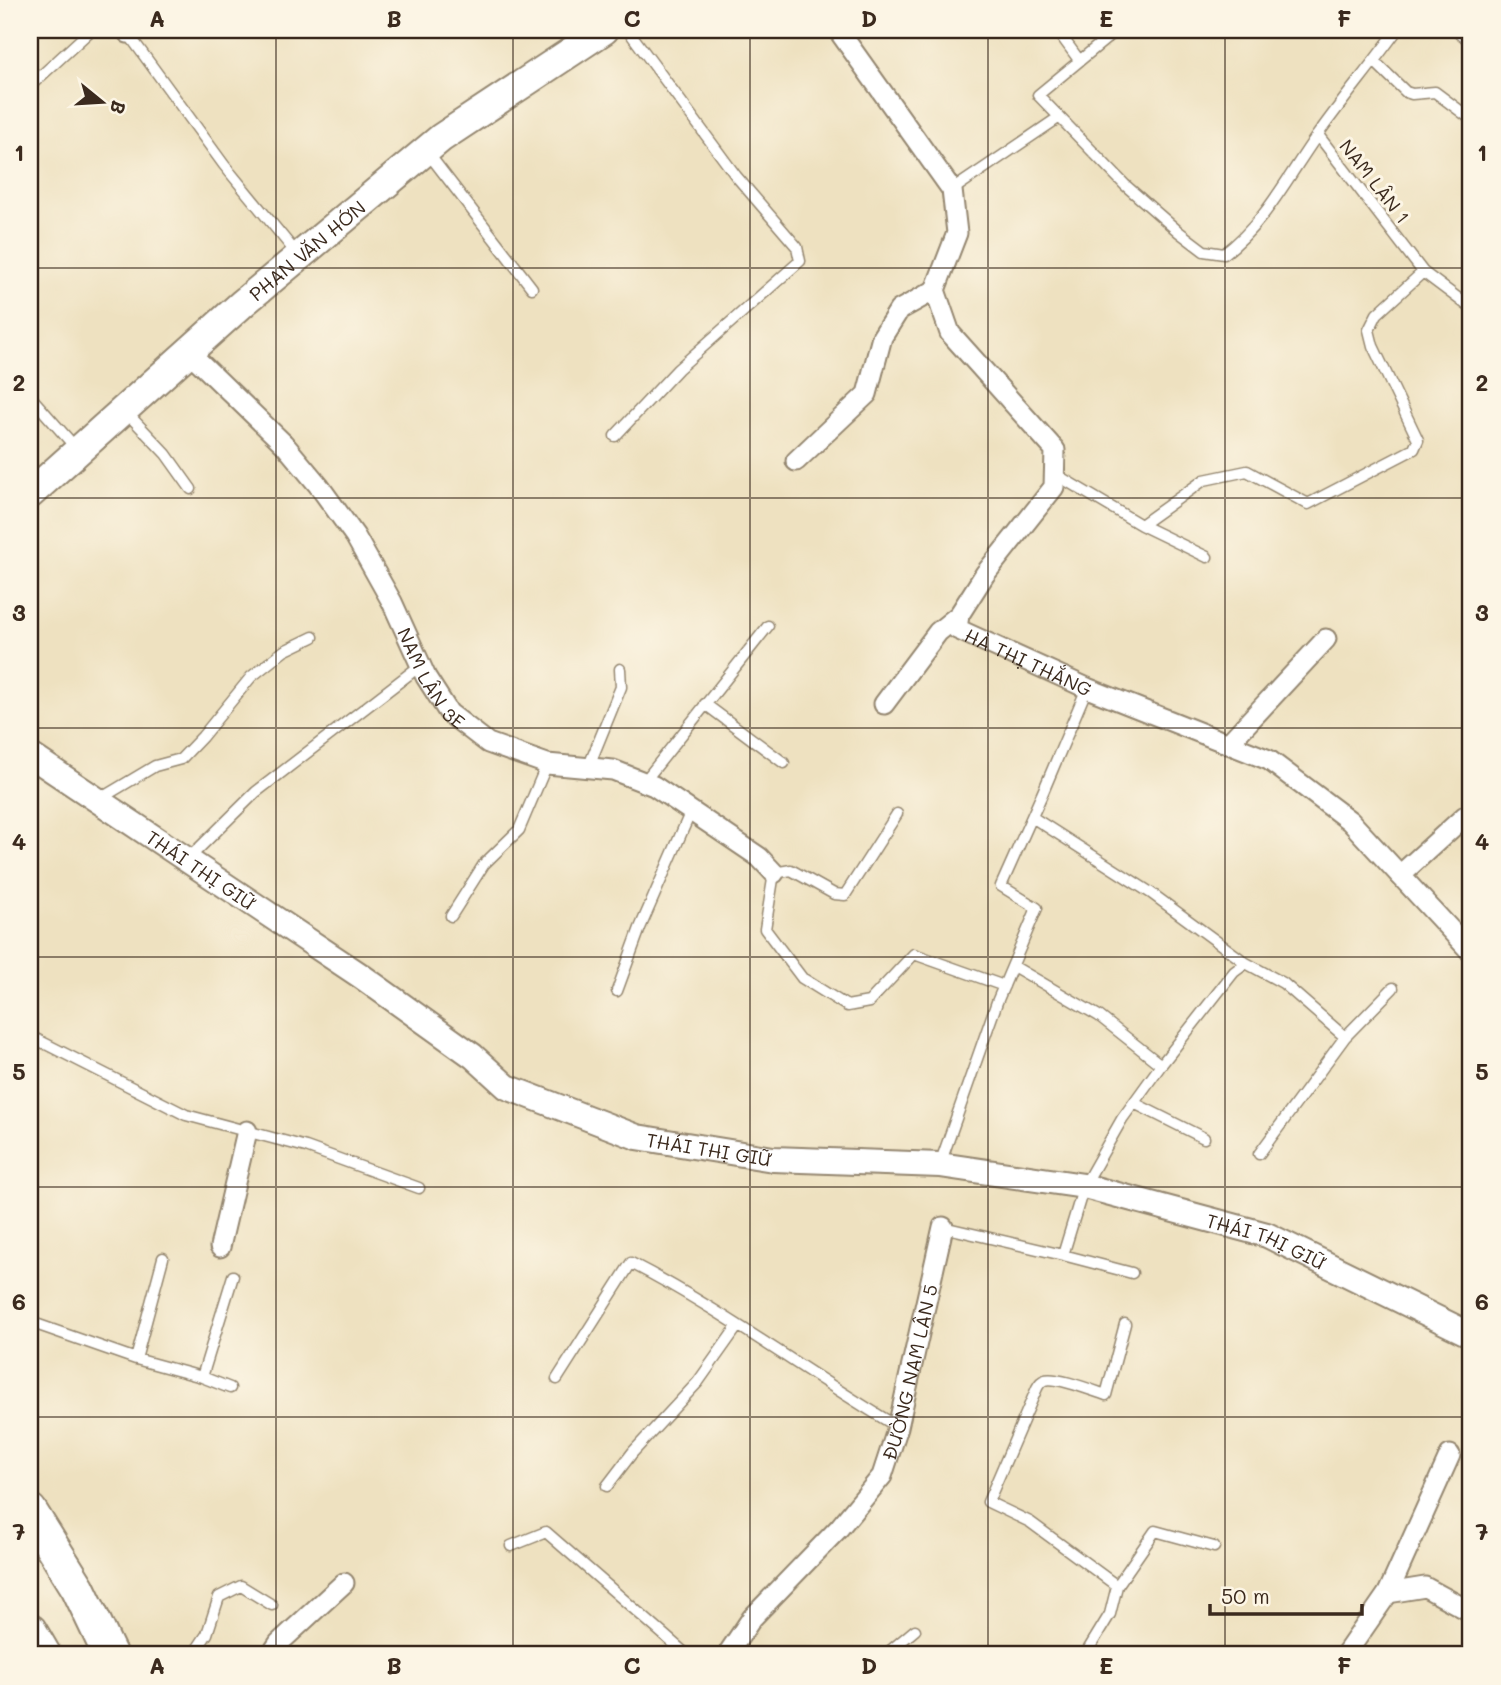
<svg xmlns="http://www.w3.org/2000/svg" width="1501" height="1685" viewBox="0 0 1501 1685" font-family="Mali,sans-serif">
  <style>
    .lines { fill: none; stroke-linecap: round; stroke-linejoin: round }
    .service-casing { stroke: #94866f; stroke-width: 13 }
    .minor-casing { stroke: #94866f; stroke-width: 23 }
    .tertiary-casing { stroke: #94866f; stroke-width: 28 }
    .secondary-casing { stroke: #94866f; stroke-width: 32 }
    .trunk-casing { stroke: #94866f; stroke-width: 37 }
    .service { stroke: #fff; stroke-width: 10 }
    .minor { stroke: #fff; stroke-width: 19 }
    .tertiary { stroke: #fff; stroke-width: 24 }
    .secondary { stroke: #fff; stroke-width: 28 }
    .trunk { stroke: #fff; stroke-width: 33 }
    .grid { fill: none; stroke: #3b2a1e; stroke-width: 2; stroke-opacity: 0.55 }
    .labels { text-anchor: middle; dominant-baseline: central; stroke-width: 6; stroke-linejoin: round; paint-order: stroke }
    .street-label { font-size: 19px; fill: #3b2a1e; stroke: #fcf5e5 }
    .neatline { fill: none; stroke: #3b2a1e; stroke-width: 2.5 }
    .grid-label { font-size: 23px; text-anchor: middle; font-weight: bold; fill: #3b2a1e }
  </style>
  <rect width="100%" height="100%" fill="#fcf5e5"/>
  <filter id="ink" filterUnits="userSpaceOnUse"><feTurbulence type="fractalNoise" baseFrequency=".0143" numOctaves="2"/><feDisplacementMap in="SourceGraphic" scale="14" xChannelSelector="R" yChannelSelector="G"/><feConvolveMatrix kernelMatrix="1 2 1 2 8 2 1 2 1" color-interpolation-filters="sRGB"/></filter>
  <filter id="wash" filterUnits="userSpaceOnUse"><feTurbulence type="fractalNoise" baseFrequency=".00686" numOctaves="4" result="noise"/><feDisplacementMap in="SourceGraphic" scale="28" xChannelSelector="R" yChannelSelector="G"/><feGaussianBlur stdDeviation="1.57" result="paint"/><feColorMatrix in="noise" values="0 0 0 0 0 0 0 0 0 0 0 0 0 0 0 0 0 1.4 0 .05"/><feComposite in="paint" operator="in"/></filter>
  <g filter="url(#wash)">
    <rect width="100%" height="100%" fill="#eee1c0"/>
  </g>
  <g filter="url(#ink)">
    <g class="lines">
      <defs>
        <path id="service" d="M1057,30L1079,60
          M1117,30L1038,95L1125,185L1179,232L1204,251L1224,254C1265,223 1287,178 1316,137C1342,100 1371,66 1397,30
          M1456,30L1471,42
          M127,32L224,165L297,254
          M1374,61L1406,92L1412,94L1435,92L1471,119
          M30,86L91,30
          M1318,135L1423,272L1471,308
          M428,153L532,288
          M952,190L1058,118
          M30,396L76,448
          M126,412L166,454L191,489
          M615,436L678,369L800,261L797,247L736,176L628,30
          M1055,474L1141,525L1207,557
          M1141,525L1204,480L1247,471L1308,504L1414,449L1418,440L1373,346L1369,330L1377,314L1423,272
          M705,704L784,763
          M588,768L621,687L620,669
          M644,782L768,626
          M98,800L155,766L181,759L202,737L251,677L284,651L313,637
          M897,814L845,895L834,894L791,870L774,873L765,929L802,978L847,1006L869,1002L914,954L1004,986
          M1032,817L1151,893L1246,963
          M188,859L256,792L421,665
          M451,916L484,864L519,830L547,764
          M1013,966L1099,1016L1161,1065L1122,1119L1084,1186L1063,1255
          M617,991L640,928L691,811
          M30,1036L186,1115L306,1147L419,1188
          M1345,1037L1393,988
          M1161,1065L1234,972L1246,963L1283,983L1345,1037L1259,1154
          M1134,1103L1204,1138
          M940,1164L997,1002L1037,908L1001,886L1043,792L1087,688
          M943,1227L1063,1255L1132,1273
          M30,1322L136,1359L202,1377L233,1276
          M136,1359L163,1258
          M202,1377L230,1388
          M557,1379L631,1263C723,1310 808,1374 898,1427
          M607,1486L633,1452L698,1382L737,1327
          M511,1546L546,1532L687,1655
          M1117,1586L1155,1531L1214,1547
          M193,1655L207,1634L219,1597L241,1586L272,1605
          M885,1655L915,1630
          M1085,1655L1110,1614L1117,1586L1030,1522L988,1502L1037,1388C1039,1384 1041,1381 1045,1380C1055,1376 1094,1391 1106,1395L1125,1324"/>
        <g id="minor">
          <path id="s1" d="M838,30L952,190L957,233L935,290L950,333L1055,450L1054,487L985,574L959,615L957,629L1087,688L1269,760L1350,821L1471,952"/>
          <path d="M128,33L133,30"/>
          <path id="s2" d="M189,352L284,444L319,486L355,536L392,602L426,677L449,713L488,743L547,764L613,770L654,786L759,857L774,873"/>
          <path d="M796,461L867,394L882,337L899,310L935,290"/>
          <path d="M884,704L938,632L959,615"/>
          <path d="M1228,744L1326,639"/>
          <path d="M1400,875L1465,816"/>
          <path d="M220,1247L247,1131"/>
          <path d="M1388,1593L1425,1587L1471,1612"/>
          <path d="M271,1655L279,1643L344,1583"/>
          <path id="s3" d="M727,1655L752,1618L839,1528L882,1476L898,1427L943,1227"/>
          <path d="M1345,1655L1388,1593L1450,1455"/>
        </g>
        <g id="tertiary">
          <path id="s4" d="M30,755L361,976L473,1056L507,1087L637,1137L773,1159L940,1165L1084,1186L1267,1235L1471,1335"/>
        </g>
        <g id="secondary">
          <path id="s5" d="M30,494L243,303L441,138L604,30"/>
        </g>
        <path id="trunk" d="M30,1511L78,1588L110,1655
          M30,1631L44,1655"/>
      </defs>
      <use href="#service" class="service-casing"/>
      <use href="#minor" class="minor-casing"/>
      <use href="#tertiary" class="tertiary-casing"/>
      <use href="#secondary" class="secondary-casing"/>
      <use href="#trunk" class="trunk-casing"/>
      <use href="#service" class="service"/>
      <use href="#minor" class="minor"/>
      <use href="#tertiary" class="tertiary"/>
      <use href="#secondary" class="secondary"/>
      <use href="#trunk" class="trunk"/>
    </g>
  </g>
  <path class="grid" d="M276,30V1655M513,30V1655M750,30V1655M988,30V1655M1225,30V1655M30,268H1471M30,498H1471M30,728H1471M30,957H1471M30,1187H1471M30,1417H1471"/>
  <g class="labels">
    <g class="street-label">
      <text transform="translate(1375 181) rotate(52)">NAM LÂN 1</text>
      <text stroke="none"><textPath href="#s5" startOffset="369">PHAN VĂN HỚN</textPath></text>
      <text stroke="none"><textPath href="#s1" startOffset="793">HÀ THỊ THẮNG</textPath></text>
      <text stroke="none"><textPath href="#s2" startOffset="410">NAM LÂN 3E</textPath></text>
      <text stroke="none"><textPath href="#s4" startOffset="206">THÁI THỊ GIỮ</textPath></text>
      <text stroke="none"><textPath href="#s4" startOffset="794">THÁI THỊ GIỮ</textPath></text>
      <text stroke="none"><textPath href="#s4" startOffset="1362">THÁI THỊ GIỮ</textPath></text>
      <text stroke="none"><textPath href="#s3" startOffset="345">ĐƯỜNG NAM LÂN 5</textPath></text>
    </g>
  </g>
  <rect width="1501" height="1685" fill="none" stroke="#fcf5e5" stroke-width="77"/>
  <g transform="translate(102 102) rotate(108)" stroke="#fcf5e5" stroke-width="5" paint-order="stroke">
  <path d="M0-5L12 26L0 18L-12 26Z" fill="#3b2a1e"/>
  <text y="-10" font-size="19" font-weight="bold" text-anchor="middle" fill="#3b2a1e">B</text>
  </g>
  <path d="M1210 1604v10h152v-10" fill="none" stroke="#3b2a1e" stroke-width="3.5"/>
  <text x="1221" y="1604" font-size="21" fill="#3b2a1e" stroke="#fcf5e5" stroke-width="5" paint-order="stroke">50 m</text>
  <rect x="38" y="38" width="1424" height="1608" class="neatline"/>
  <g class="grid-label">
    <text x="157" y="27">A</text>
    <text x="394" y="27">B</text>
    <text x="632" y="27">C</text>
    <text x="869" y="27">D</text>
    <text x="1106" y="27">E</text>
    <text x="1344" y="27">F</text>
    <text x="19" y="161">1</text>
    <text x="1482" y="161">1</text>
    <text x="19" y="391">2</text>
    <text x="1482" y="391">2</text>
    <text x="19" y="621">3</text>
    <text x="1482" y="621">3</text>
    <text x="19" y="850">4</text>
    <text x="1482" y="850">4</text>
    <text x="19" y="1080">5</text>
    <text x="1482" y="1080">5</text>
    <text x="19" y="1310">6</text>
    <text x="1482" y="1310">6</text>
    <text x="19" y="1540">7</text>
    <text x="1482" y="1540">7</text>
    <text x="157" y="1674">A</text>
    <text x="394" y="1674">B</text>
    <text x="632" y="1674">C</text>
    <text x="869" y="1674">D</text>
    <text x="1106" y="1674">E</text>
    <text x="1344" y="1674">F</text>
  </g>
</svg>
